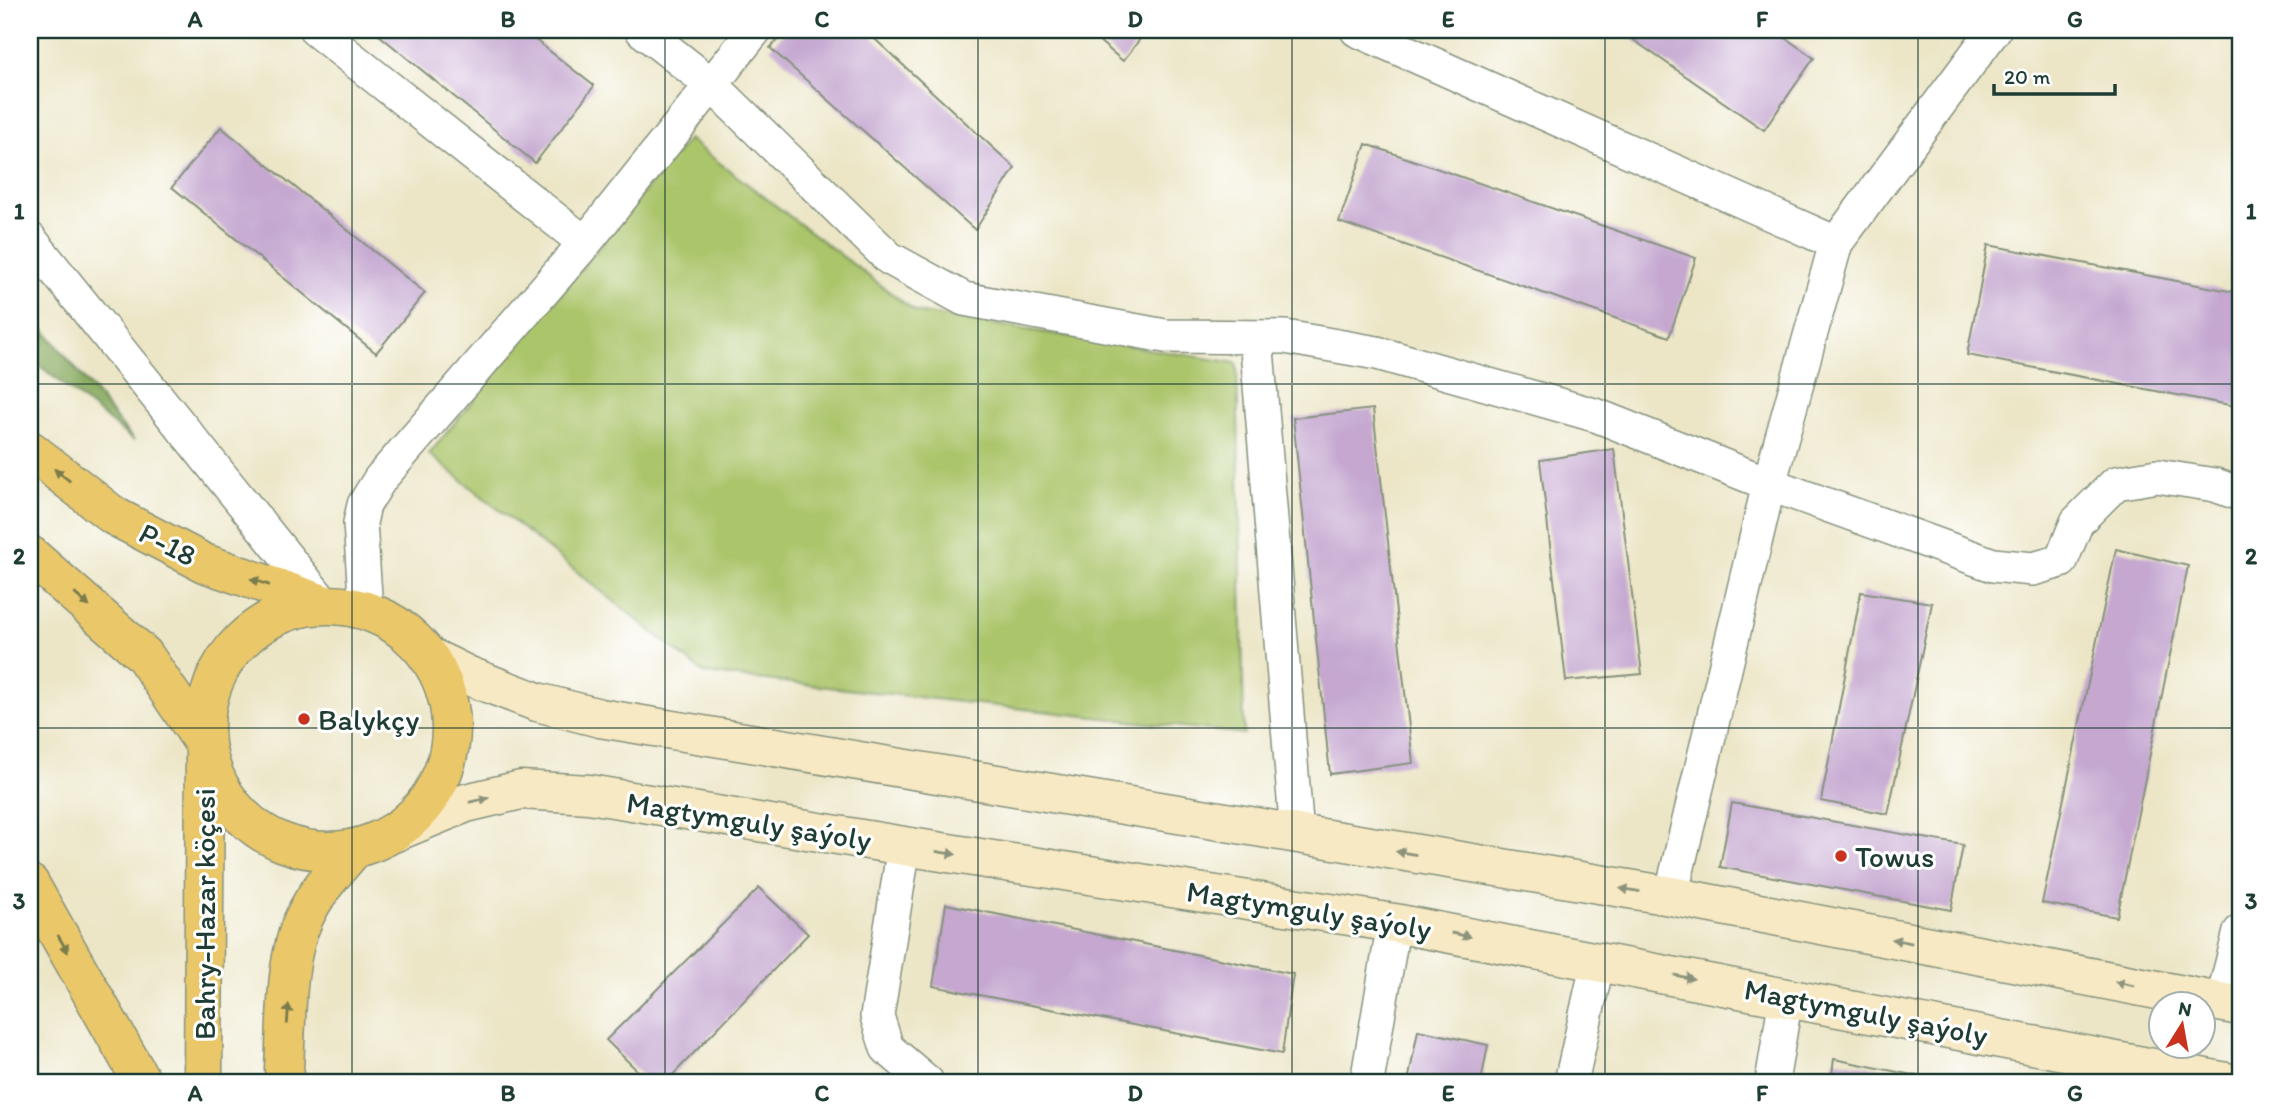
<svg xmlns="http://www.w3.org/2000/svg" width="2270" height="1112" viewBox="0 0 2270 1112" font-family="Itim,sans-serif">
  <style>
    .green { fill: #abc56b; stroke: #658150; stroke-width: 2 }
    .forest { fill: #88aa5f; stroke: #54744a; stroke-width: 2 }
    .building { fill: #c5a7d0 }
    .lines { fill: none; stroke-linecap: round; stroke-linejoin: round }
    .street-casing { stroke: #86927e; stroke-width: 36 }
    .secondary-casing { stroke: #86927e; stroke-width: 41 }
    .highway-casing { stroke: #86927e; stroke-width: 41 }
    .street { stroke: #fff; stroke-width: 33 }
    .secondary { stroke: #f7e9c3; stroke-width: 38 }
    .highway { stroke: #eac769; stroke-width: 38 }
    .oneway { fill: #7a7b4c }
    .oneway2 { fill: #8b937c }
    .grid { fill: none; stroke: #1f3d34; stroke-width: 2; stroke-opacity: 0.55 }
    .poi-dot { fill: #c8321e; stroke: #fff; stroke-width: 2.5 }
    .labels { text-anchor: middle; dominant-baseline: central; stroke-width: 6; stroke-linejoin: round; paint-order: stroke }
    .street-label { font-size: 30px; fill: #1f3d34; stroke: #fff }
    .poi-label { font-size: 30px; fill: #1f3d34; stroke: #fff; text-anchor: start }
    .neatline { fill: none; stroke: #1f3d34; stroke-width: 2.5 }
    .grid-label { font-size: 23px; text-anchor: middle; font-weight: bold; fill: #1f3d34 }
  </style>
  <rect width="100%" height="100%" fill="#fff"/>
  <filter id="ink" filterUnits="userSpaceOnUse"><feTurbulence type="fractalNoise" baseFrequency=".0143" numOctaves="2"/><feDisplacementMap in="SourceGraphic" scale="14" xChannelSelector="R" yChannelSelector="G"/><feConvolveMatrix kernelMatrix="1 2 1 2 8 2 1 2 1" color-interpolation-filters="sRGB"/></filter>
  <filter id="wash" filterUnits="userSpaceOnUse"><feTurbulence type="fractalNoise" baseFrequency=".00686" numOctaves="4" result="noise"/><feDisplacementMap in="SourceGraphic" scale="28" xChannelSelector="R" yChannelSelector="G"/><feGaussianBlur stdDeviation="1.57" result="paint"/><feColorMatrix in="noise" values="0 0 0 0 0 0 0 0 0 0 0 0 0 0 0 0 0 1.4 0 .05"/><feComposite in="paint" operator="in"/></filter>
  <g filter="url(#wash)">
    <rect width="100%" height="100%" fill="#ece6c7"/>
    <path class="green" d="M688,139L916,312L1237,363L1244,734L704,673L429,454Z"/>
    <path class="forest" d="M30,312L134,441L30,358Z"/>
    <g id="blocks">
      <path class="building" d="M373,30H523L594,86L535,163Z
        M787,30H865L1015,168L975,230L770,48Z
        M1086,30H1147L1123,61Z
        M1619,30H1774L1814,58L1764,130Z
        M221,127L425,293L376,353L172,187Z
        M1366,144L1696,258L1669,337L1339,222Z
        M1988,245L2240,293V407L1967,355Z
        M1373,409L1413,763L1330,774L1293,418Z
        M1614,449L1642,674L1566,681L1540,460Z
        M2116,549L2188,566L2117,917L2042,903Z
        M1861,592L1932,603L1888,814L1821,801Z
        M1732,803L1963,845L1951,910L1720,867Z
        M759,888L808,934L666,1082H649L606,1040Z
        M946,904L1293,974L1282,1054L933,986Z
        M1418,1030L1488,1045L1481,1082H1408Z
        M1834,1059L1942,1081V1082H1831Z"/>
    </g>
  </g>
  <g filter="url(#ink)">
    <use href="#blocks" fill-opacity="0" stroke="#86927e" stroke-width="2"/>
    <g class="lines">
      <defs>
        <path id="street" d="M316,30L585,243
          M642,30L712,85L889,258L964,299L1165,336L1285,337L1377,353L1598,416L1769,484L1993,565L2033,569L2061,561L2077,522L2116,483L2157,476L2215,485L2240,494
          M1357,30L1836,243
          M30,239L325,605
          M1256,337L1297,835
          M366,610L360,523L364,505L380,479L585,243L755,30
          M904,846L877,1016L887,1048L927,1082
          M1671,896L1769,484L1836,243L1994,30
          M2222,1002L2240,932
          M1367,1082L1394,923
          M1571,1082L1598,961
          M1772,1082L1786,997"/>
        <path id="secondary" d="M430,657L469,676L537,702L600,718L1671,896L2240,1006
          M393,833L466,803L521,790L589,794L904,846L1394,923L2226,1082"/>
        <path id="highway" d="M30,450L114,516L204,563L323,604
          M30,555L144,655L205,745L203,1082
          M205 728a123 123 0 1 1 246 0a123 123 0 1 1-246 0Z
          M30,884L142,1082
          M286,1082L284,1068C287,1021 284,960 304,918C316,891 336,870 355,848"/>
      </defs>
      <use href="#street" class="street-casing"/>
      <use href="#secondary" class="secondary-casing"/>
      <use href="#highway" class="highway-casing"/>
      <use href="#street" class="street"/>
      <use href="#secondary" class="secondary"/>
      <use href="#highway" class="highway"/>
    </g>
    <defs><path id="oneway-solid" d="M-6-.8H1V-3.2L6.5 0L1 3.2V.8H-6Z" transform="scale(1.75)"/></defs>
    <g class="oneway">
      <use href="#oneway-solid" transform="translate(62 475) rotate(-142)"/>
      <use href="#oneway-solid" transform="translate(260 582) rotate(-161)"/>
      <use href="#oneway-solid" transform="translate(82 600) rotate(41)"/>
      <use href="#oneway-solid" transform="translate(63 944) rotate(60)"/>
      <use href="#oneway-solid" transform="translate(288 1014) rotate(-86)"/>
    </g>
    <g class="oneway2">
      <use href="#oneway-solid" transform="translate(479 800) rotate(-13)"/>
      <use href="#oneway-solid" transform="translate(946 853) rotate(9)"/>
      <use href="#oneway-solid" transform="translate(1406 853) rotate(-171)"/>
      <use href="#oneway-solid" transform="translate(1630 890) rotate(-171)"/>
      <use href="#oneway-solid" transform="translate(1461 935) rotate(11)"/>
      <use href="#oneway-solid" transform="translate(1902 941) rotate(-169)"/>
      <use href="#oneway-solid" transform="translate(1684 977) rotate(11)"/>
      <use href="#oneway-solid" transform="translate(2125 984) rotate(-169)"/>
    </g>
  </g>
  <path class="grid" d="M352,30V1082M665,30V1082M978,30V1082M1292,30V1082M1605,30V1082M1918,30V1082M30,384H2240M30,728H2240"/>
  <g class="poi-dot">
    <circle cx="304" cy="719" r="7"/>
    <circle cx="1841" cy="856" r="7"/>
  </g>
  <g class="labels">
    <g class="street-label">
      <text transform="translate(168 544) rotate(27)">P-18</text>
      <text transform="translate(749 821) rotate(9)">Magtymguly şaýoly</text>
      <text transform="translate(1309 910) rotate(9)">Magtymguly şaýoly</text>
      <text transform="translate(204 914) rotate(-90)">Bahry-Hazar köçesi</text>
      <text transform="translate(1866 1012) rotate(11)">Magtymguly şaýoly</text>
    </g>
    <g class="poi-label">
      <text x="318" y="719">Balykçy</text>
      <text x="1855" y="856">Towus</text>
    </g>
  </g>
  <rect width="2270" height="1112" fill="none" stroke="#fff" stroke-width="77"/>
  <g transform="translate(2182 1025) rotate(11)"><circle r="33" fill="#ffffff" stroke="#a5b1ae" stroke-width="2"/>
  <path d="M0-5L12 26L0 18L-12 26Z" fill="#c8321e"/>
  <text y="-10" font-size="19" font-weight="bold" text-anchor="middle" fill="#1f3d34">N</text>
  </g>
  <path d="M1994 84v10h121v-10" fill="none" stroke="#1f3d34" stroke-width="3.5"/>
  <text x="2004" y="84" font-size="21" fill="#1f3d34" stroke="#ffffff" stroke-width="5" paint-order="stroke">20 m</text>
  <rect x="38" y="38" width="2194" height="1036" class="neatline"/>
  <g class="grid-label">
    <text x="195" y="27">A</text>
    <text x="508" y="27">B</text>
    <text x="822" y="27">C</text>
    <text x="1135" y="27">D</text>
    <text x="1448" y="27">E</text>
    <text x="1762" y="27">F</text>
    <text x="2075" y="27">G</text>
    <text x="19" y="219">1</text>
    <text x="2251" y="219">1</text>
    <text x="19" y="564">2</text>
    <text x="2251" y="564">2</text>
    <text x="19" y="909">3</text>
    <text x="2251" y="909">3</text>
    <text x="195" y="1101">A</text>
    <text x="508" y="1101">B</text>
    <text x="822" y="1101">C</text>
    <text x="1135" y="1101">D</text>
    <text x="1448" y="1101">E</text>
    <text x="1762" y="1101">F</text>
    <text x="2075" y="1101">G</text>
  </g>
</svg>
